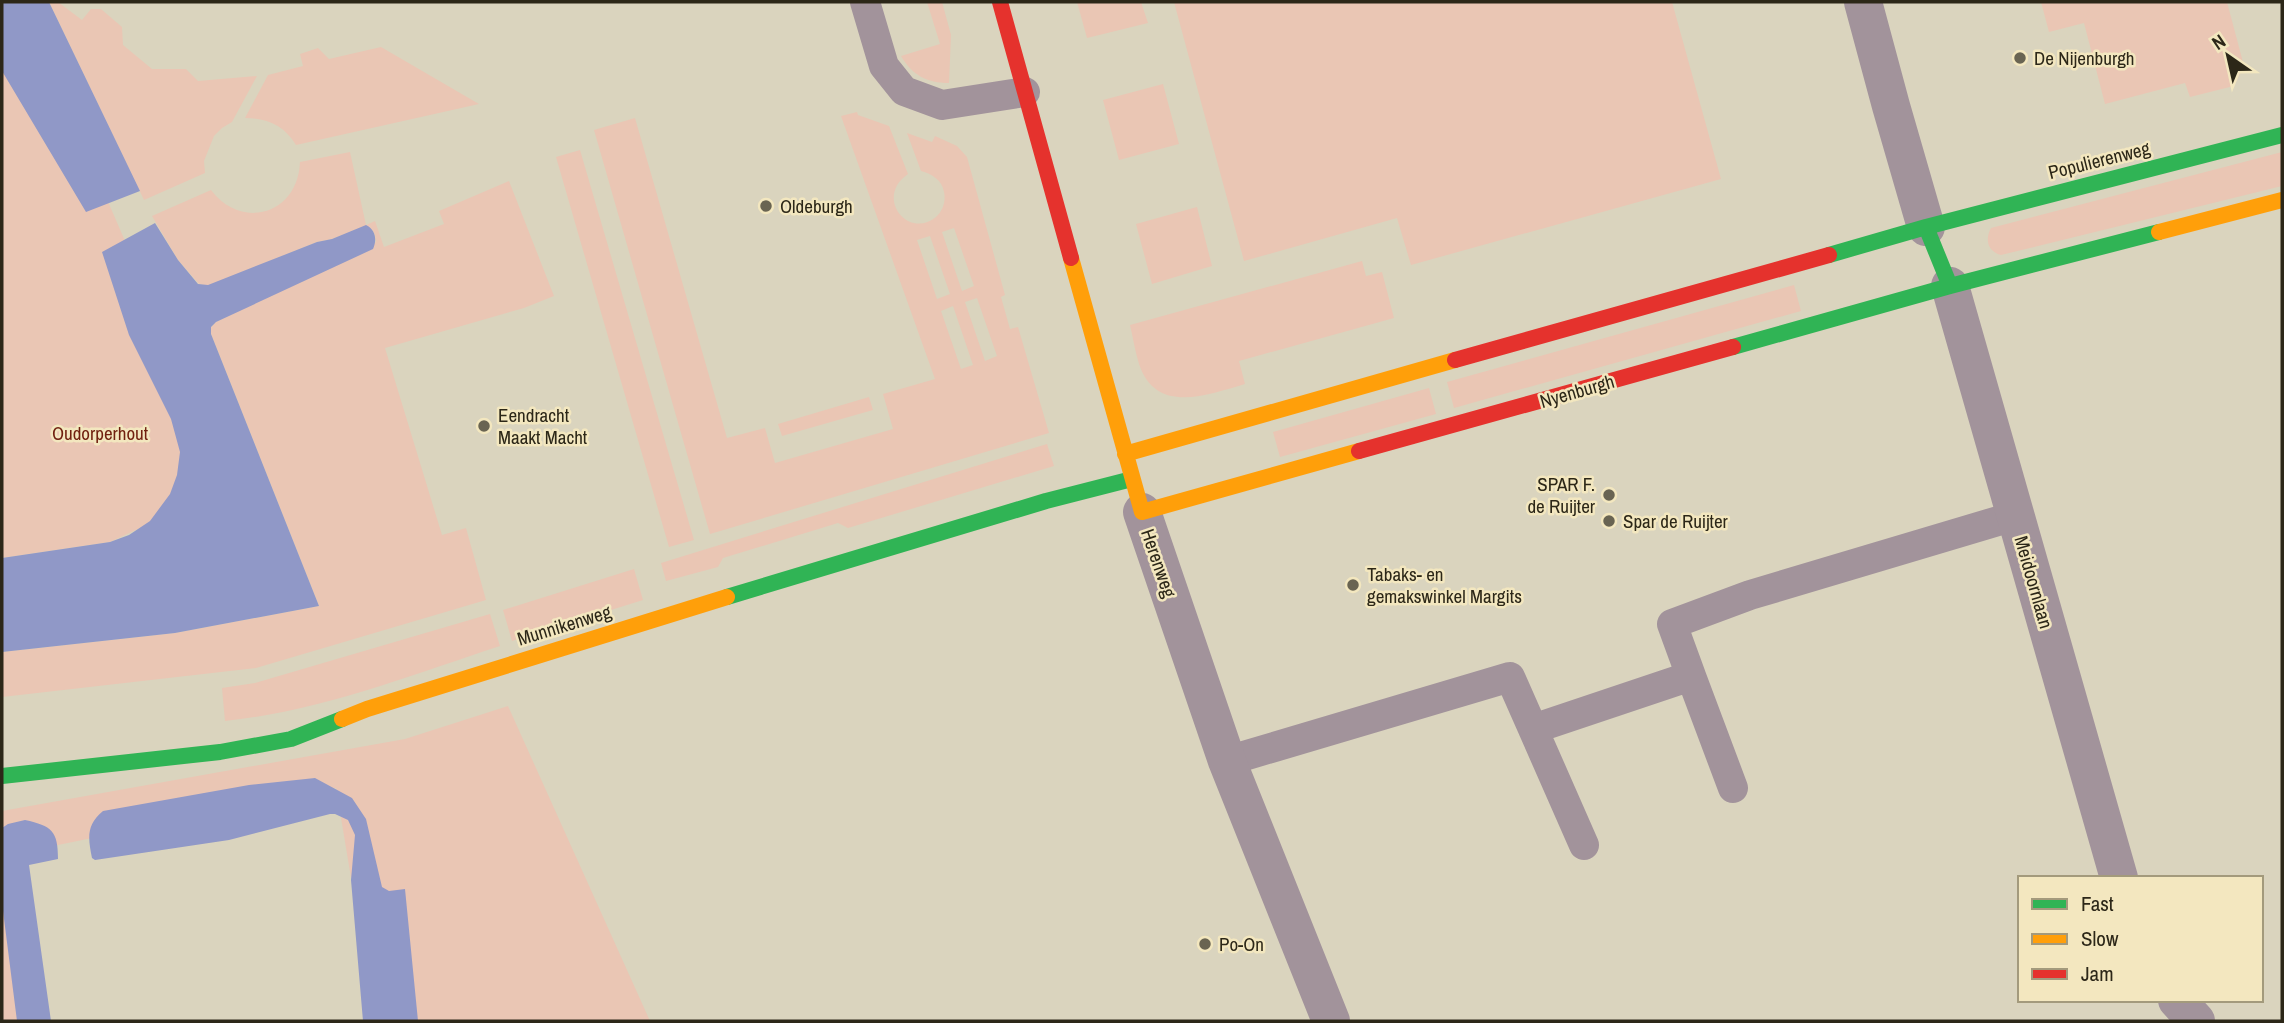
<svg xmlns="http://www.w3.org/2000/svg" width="2284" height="1023" viewBox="0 0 2284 1023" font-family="'Archivo Narrow',sans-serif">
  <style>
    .green { fill: #eac6b4; fill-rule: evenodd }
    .water { fill: #9098c7 }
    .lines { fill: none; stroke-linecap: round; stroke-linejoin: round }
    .lane { stroke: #a2939b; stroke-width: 30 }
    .street { stroke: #a2939b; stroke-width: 38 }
    .fast { stroke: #30b455; stroke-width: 16 }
    .slow { stroke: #ff9f0a; stroke-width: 16 }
    .jam { stroke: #e5322d; stroke-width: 16 }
    .poi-dot { fill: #696452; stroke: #f3e7bf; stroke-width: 2.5 }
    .labels { text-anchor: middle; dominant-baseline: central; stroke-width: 5; stroke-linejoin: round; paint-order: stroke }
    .poi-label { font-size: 19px; fill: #2c2718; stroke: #f3e7bf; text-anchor: start }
    .street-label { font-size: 19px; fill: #2c2718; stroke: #f3e7bf }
    .park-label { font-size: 19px; fill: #712110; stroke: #f3e7bf }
  </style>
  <rect width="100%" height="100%" fill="#dad4be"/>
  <path class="green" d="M2,2H22L209,436L188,519L140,528L110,542L2,558Z
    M49,2H58L82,20L91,9H101L122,27L123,45L152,69H186L198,81L257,76L232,122L222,128L214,136L204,161L205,173L144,200Z
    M927,2H942L951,35L949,83C927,83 912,75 901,56L940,44Z
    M1077,2H1141L1148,23L1087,38Z
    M1174,2H1672L1721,179L1411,265L1397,218L1244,261Z
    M2041,2H2227L2244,66L2234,86L2190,97L2185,83L2105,104L2084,23L2049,32Z
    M381,47L479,104L296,145C284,125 267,118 245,118L268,75L303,66L300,54L318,48L329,59Z
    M1163,84L1179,144L1119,160L1103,100Z
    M857,112L858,115L889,126L908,174C874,197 908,240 936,217C943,211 946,201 944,192C942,180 932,174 921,171L907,133L932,142L935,136L957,146L967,157L1005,295L1001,297L1010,329L1018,327L1049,433L710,534L594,130L635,118L727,438L765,428L775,463L893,429L883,394L935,379L841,116ZM954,228L974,286L962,291L942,232ZM930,236L950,294L937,299L917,240ZM977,298L997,356L985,361L965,302ZM953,306L973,365L961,369L941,311Z
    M580,150L694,540L669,547L556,157Z
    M350,152L366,225L375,221L384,247L444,224L439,211L509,181L554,296L524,308L385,348L442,535L466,528L486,600L256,668L2,697V652L175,633L319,606L211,334V327L216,322L376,242C375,234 374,229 366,226L332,239L317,242L208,286L199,284L178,260L152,216L211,190C242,231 298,214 300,162Z
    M2282,152V186L2001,255C1987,251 1985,239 1991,228Z
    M1197,207L1212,266L1152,284L1136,224Z
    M1362,261L1366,276L1382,272L1394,318L1239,361L1245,384C1207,395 1156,415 1139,364C1135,351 1133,338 1130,325Z
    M1794,285L1801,311L1454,408L1447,382Z
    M1429,388L1436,414L1280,457L1273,432Z
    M869,397L873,410L782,436L778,424Z
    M1047,444L1054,466L848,528L838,523L723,558L718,567L666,581L661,563Z
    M634,569L643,600L512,641L503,610Z
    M490,614L500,646C409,676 320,711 225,721L222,688L255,683Z
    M508,706L650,1021H375L336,788L58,845L8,853L26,1021H2V811L405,739Z"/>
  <path class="water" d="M2,2H49L140,191L86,212L2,71Z
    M155,223L178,260L198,284L208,285L317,242L332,239L366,225C376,230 377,240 373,249L216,322L211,327V334L319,606L175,633L2,652V558L110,542L129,535L150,521L170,494L177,475L180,452L171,419L129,335L102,252Z
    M315,778L352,798L366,819L382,887L389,891L405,889L418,1021H363L351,880L355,835L348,820L335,814H330L229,840L95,860L92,858C88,838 86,825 103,811L249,785Z
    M25,820C52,826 58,831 58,859L29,865L51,1021H17L2,903V828L8,824Z"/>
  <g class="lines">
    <path class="lane" d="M865,2L884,66L904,91L942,105L1025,92
      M1691,676L1733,788
      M1533,729L1584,845
      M1227,761L1510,677L1533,729L1691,676L1672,624L1750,595L2015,516"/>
    <path class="street" d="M1863,2L1891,106L1926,227
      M1950,286L2119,878
      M1142,512L1227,761L1331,1021
      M2177,1000L2196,1021"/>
    <path class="fast" d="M1926,227L1950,286
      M1829,255L1926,227L2282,135
      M1733,347L1950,286L2159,232
      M727,597L1046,501L1132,479
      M2,776L220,752L291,739L342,719"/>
    <path class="slow" d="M2159,232L2282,200
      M1071,258L1142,512L1359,451
      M1125,454L1455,360
      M342,719L367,709L727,597"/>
    <path class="jam" d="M1000,2L1071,258
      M1455,360L1829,255
      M1359,451L1733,347"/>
  </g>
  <g class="poi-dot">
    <circle cx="2020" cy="58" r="7"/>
    <circle cx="766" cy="206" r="7"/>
    <circle cx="484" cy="426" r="7"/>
    <circle cx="1609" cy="495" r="7"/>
    <circle cx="1609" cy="521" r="7"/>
    <circle cx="1353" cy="585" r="7"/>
    <circle cx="1205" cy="944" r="7"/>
  </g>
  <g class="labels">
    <g class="poi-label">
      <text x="2034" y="58">De Nijenburgh</text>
      <text x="780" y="206">Oldeburgh</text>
      <text x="498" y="415">Eendracht<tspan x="498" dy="22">Maakt Macht</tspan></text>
      <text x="1595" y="484" text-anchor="end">SPAR F.<tspan x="1595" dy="22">de Ruijter</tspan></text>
      <text x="1623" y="521">Spar de Ruijter</text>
      <text x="1367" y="574">Tabaks- en<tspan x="1367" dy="22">gemakswinkel Margits</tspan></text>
      <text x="1219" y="944">Po-On</text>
    </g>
    <g class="street-label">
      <text transform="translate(2099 160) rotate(-14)">Populierenweg</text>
      <text transform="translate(1577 391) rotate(-16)">Nyenburgh</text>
      <text transform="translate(1159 563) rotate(71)">Herenweg</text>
      <text transform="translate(2034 582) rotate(74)">Meidoornlaan</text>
      <text transform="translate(564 625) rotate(-17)">Munnikenweg</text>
    </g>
    <g class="park-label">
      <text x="100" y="433">Oudorperhout</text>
    </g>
  </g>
  <rect width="2284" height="1023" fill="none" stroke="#2c2718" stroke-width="7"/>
  <rect x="2018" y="876" width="245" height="126" fill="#f3e7bf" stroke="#a39a7c" stroke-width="2"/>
  <rect x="2032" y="899" width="35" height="10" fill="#30b455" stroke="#a39a7c" stroke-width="2"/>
  <text x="2081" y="911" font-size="21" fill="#2c2718">Fast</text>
  <rect x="2032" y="934" width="35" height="10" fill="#ff9f0a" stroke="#a39a7c" stroke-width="2"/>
  <text x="2081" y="946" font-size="21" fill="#2c2718">Slow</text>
  <rect x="2032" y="969" width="35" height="10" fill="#e5322d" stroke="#a39a7c" stroke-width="2"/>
  <text x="2081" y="981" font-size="21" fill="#2c2718">Jam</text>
  <g transform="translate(2228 56) rotate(326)" stroke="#f3e7bf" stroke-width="5" paint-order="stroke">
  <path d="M0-5L12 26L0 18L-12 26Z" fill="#2c2718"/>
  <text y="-10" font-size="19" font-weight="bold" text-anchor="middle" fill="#2c2718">N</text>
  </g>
</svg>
